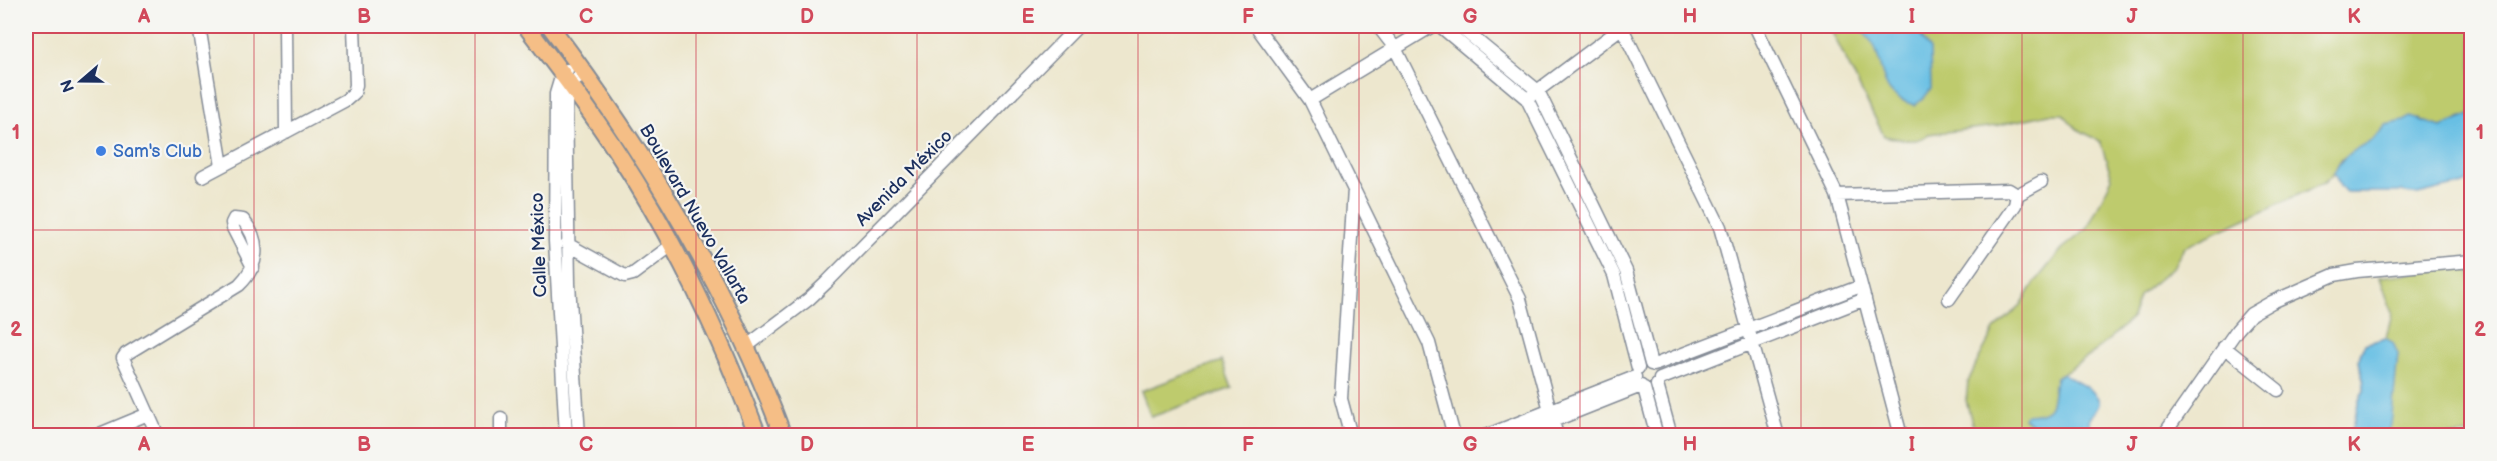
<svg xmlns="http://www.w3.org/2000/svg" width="2497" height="461" viewBox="0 0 2497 461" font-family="'Balsamiq Sans',sans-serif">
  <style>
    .green { fill: #becb6d; stroke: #6c7d66; stroke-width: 1.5 }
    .water { fill: #67bfe4; stroke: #4177a1; stroke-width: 1.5 }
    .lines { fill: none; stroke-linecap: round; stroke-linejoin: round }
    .minor-casing { stroke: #848b96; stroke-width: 15 }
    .major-casing { stroke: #848b96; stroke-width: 20 }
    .minor { stroke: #fff; stroke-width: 12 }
    .major { stroke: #f5be86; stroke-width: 16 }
    .grid { fill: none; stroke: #d1495b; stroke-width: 1.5; stroke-opacity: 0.55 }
    .shop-dot { fill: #3f7fe0; stroke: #f6f6f2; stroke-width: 2 }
    .labels { text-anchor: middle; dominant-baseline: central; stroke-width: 4.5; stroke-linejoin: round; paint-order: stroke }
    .shop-label { font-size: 18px; fill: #366cbe; stroke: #f6f6f2; text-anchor: start }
    .street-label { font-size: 18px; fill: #1b2f5e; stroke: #f6f6f2 }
    .neatline { fill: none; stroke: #d1495b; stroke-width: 2 }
    .grid-label { font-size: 20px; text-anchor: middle; font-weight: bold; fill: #d1495b }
  </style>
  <rect width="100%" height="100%" fill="#f6f6f2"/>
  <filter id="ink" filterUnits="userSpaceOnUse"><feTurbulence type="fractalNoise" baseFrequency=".0167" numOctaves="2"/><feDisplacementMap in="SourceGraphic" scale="12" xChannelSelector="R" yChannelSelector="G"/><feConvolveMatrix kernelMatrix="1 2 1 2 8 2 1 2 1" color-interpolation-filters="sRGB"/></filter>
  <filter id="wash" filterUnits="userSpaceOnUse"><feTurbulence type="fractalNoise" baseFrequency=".008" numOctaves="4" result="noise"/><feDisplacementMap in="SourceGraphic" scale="24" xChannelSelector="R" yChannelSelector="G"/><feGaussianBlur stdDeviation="1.35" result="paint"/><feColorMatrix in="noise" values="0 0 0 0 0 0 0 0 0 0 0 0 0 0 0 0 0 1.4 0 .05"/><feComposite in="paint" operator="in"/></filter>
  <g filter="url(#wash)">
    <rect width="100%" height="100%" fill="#ede7ce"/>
    <path class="green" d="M1829,26H2470L2472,27L2471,115C2448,120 2450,137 2420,119L2386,125L2379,135L2370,142L2340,160L2334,173L2324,183L2184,247L2173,267L2139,296L2132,318L2093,354L2056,377C2049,401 2059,414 2027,415L2026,420L2035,424L2044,433L2077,432L2081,435H1975L1966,400L1968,382L1977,362L1994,330L2021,305L2036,281L2062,249L2087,229L2112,178L2100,141L2077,129L2063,114H2049L1990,127L1928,134C1917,145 1899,139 1884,136Z
      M2471,265V435L2349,436C2358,423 2354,403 2364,391C2366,372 2352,364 2365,344L2386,338L2392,313L2380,277Z
      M1222,361L1232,388L1151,417L1141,391Z"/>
    <path class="water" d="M1857,26H1922L1921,36L1930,50L1931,89L1923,99L1915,105C1880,96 1885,76 1875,48C1872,39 1863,33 1857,26Z
      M2471,115V180L2463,184L2418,195L2401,192H2346L2340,186L2334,173C2347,144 2369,150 2386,125L2404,121L2411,117L2441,127Z
      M2386,338L2393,343L2398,354L2391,425L2385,435H2349C2358,423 2354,403 2364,391C2366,372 2352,364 2365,344Z
      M2063,373C2072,381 2101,391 2099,404C2098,409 2091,416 2089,421L2091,427L2087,435H2081L2077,432L2044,433L2024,418L2026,415C2059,414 2049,401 2056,377Z"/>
  </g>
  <g filter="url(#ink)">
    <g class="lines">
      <defs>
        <path id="minor" d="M199,26L222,166
          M285,26L286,132
          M1256,26L1310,100L1429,343L1454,436
          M1378,26L1395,48L1520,299L1557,436
          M1440,26L1527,99L1614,275L1638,368
          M1459,26L1538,91L1626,271L1651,364
          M1621,26L1720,227L1778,436
          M1755,26L1837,195L1901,436
          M1533,94L1624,26
          M1310,100L1432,26
          M203,176L346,100L354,93L356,85L354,26
          M1837,195L2009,190L2017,195
          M2017,195L2041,182
          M567,244L625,276L633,274L672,245
          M1949,299L2015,205L2017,195
          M747,346L809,299L826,283L1078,26
          M2224,347L2278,390
          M1654,365L1861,286
          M1660,379L1865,299
          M1657,385L1671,436
          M1644,388L1657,436
          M501,418V436
          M95,436L148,414
          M158,436L123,358L126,354L239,285C259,266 261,241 243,220L234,219L232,223L233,228L253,267
          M566,436L555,241L556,94L562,74L567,70
          M579,436L569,284L566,98L569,84L585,72
          M1351,436L1341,399L1354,189
          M1485,436L1635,377
          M1515,436L1641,386
          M2163,436L2237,330L2251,314L2272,302L2334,275L2357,271L2472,261"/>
        <path id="major" d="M526,26C558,68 590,110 619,155C676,242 721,338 758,436
          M550,26C645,152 728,287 783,436"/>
      </defs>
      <use href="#minor" class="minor-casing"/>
      <use href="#major" class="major-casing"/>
      <use href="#minor" class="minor"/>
      <use href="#major" class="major"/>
    </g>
  </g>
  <path class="grid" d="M254,26V436M475,26V436M696,26V436M917,26V436M1138,26V436M1359,26V436M1580,26V436M1801,26V436M2022,26V436M2243,26V436M26,230H2472"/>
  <circle class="shop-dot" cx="101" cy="151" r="6"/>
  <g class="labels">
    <g class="shop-label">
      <text x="113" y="151">Sam's Club</text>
    </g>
    <g class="street-label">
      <text transform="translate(904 178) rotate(-45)">Avenida México</text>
      <text transform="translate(695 214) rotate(60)">Boulevard Nuevo Vallarta</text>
      <text transform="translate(539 245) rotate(-92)">Calle México</text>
    </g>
  </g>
  <rect width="2497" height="461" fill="none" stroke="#f6f6f2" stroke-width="66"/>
  <g transform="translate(81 81) rotate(250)" stroke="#f6f6f2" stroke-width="4.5" paint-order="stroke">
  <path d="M0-4.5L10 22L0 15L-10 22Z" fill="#1b2f5e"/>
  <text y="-9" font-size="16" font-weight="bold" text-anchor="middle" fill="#1b2f5e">N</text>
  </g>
  <rect x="33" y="33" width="2431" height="395" class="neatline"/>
  <g class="grid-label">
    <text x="144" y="23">A</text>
    <text x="364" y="23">B</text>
    <text x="586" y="23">C</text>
    <text x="807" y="23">D</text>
    <text x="1028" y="23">E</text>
    <text x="1248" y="23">F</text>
    <text x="1470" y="23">G</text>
    <text x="1690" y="23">H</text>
    <text x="1912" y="23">I</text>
    <text x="2132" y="23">J</text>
    <text x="2354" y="23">K</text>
    <text x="16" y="139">1</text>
    <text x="2480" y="139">1</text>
    <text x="16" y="336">2</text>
    <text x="2480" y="336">2</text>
    <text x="144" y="451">A</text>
    <text x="364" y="451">B</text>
    <text x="586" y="451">C</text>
    <text x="807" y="451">D</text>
    <text x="1028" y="451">E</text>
    <text x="1248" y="451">F</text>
    <text x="1470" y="451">G</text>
    <text x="1690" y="451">H</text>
    <text x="1912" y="451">I</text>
    <text x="2132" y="451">J</text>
    <text x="2354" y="451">K</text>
  </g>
</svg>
